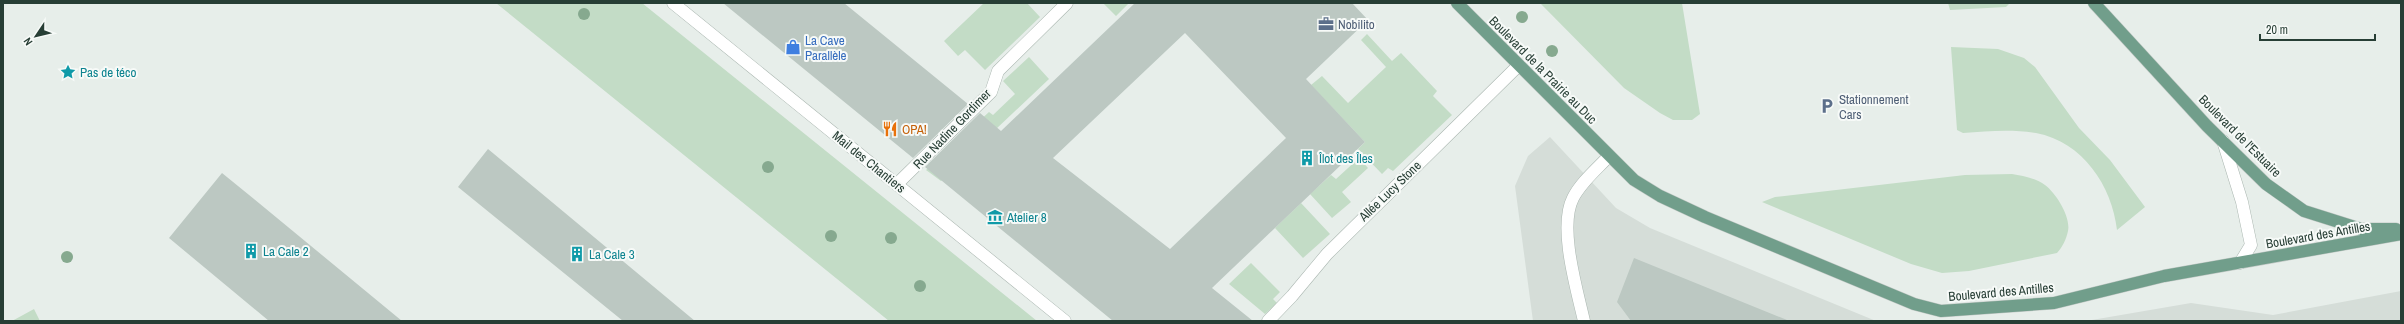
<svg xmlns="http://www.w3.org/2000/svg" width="2404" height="324" viewBox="0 0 2404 324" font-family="'Archivo Narrow',sans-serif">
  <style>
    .built { fill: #d5ddd8 }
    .green { fill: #c3dcc6 }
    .building { fill: #bcc8c2; fill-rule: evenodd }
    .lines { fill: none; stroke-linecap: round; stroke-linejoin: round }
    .minor-casing { stroke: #aab6b0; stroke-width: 13 }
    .major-casing { stroke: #c3c9c6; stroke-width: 13 }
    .minor { stroke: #fff; stroke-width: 12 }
    .major { stroke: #719e8b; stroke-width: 12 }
    .tree { fill: #86a98f }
    .labels { text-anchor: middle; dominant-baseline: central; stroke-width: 4; stroke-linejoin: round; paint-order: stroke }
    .service-label { font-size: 13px; fill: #4e5e75; stroke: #f7faf8; text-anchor: start }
    .shop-label { font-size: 13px; fill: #366cbe; stroke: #f7faf8; text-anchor: start }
    .street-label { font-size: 13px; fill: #273e35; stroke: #f7faf8 }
    .culture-label { font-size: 13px; fill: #0d838f; stroke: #f7faf8; text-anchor: start }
    .food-label { font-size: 13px; fill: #c56008; stroke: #f7faf8; text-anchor: start }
  </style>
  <rect width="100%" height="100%" fill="#e7eeea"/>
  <path class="built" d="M1550,137L1616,208L1650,228L1876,321H1533L1515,186L1528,156Z
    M2401,291V321H2086L2191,303L2273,315Z"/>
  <path class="green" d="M496,3H642L1037,321H889Z
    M984,3H1027L1040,17L985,70L965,50L958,56L944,41Z
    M1103,3H1129L1116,16Z
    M1540,3H1682L1700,114L1692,120H1673L1660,113L1624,88Z
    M1948,3H2010L2006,7L1950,10Z
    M1367,34L1392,61L1401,53L1437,91L1433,96L1452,115L1393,171L1388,168L1382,174L1358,149L1365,142L1311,85L1322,76L1348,103L1386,67L1361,40Z
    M1951,47L1998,49L2024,58L2035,67L2079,128L2110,160L2145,207L2117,230C2112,186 2083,142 2036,133C2012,129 1988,131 1963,133L1957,130Z
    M1029,57L1049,79L941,181L926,170L989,112L993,115L1015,94L1003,81Z
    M1359,158L1368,168L1342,192L1351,202L1332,218L1310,194L1331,175L1336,179Z
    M2012,174C2023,176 2036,178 2045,185C2056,193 2071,217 2068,231C2066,240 2063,246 2057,253L1969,271L1942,273L1911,264L1762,202L1775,197L1965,175Z
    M1301,203L1330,234L1303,258L1275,228Z
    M1251,263L1280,292L1273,299L1277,303L1265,314L1229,284Z
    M34,309L40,321H12Z"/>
  <path class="building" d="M723,3H844L968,104L913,158Z
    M1135,3H1352L1368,20L1306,79L1365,142L1212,288L1253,321H1113L925,167L980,113L1001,131ZM1185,33L1286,138L1170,249L1053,158Z
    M488,149L695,321H623L458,187Z
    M222,173L254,199L402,321H269L169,238Z
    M1634,258L1787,320L1786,321H1631L1617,302Z"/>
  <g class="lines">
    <defs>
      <path id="minor" d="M673,3L1065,321
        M2223,141L2242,202L2251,245L2240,263
        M897,184L991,92L998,71L1067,3
        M1268,321L1292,296L1327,254L1518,66
        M1584,321C1577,290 1558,227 1573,198C1581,182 1597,169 1609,156"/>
      <path id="major" d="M1457,3L1634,180L1660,196L1705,217L1914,304L1941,311L2054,303L2164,276L2401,234
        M2094,3L2207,126L2266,184L2304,211L2361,229H2396"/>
    </defs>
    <use href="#minor" class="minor-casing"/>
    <use href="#major" class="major-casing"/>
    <use href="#minor" class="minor"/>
    <use href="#major" class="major"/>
  </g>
  <g class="tree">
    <circle cx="584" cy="14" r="6"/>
    <circle cx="1522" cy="17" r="6"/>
    <circle cx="1552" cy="51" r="6"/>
    <circle cx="768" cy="167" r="6"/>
    <circle cx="831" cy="236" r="6"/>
    <circle cx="891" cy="238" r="6"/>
    <circle cx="67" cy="257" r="6"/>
    <circle cx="920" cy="286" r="6"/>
  </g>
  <defs>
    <symbol id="office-bare" viewBox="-9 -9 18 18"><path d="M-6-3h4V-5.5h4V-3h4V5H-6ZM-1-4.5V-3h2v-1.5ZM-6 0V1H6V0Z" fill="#5c6f8a" stroke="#f7faf8" stroke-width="2.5" paint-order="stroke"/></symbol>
    <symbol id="shop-bare" viewBox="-9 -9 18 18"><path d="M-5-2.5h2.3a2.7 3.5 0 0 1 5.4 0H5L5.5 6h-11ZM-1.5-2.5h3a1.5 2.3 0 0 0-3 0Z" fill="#3f7fe0" stroke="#f7faf8" stroke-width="2.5" paint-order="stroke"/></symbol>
    <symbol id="sight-bare" viewBox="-9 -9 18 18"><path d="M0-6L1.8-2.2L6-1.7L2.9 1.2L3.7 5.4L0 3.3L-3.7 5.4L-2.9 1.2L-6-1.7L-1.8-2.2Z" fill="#0f9aa8" stroke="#f7faf8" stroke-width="2.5" paint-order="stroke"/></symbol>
    <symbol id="parking-bare" viewBox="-9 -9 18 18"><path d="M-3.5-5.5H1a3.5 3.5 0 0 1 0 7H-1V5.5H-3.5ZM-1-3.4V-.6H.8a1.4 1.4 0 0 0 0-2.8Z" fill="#5c6f8a" stroke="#f7faf8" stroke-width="2.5" paint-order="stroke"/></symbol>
    <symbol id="restaurant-bare" viewBox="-9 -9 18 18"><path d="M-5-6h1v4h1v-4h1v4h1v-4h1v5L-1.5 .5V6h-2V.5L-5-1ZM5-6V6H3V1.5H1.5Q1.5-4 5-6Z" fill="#e8710a" stroke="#f7faf8" stroke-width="2.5" paint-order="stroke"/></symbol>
    <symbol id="building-bare" viewBox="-9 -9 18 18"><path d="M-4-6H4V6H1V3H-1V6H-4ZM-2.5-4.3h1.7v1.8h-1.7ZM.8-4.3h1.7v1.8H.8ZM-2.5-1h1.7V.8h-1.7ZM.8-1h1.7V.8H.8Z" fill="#0f9aa8" stroke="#f7faf8" stroke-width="2.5" paint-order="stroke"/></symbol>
    <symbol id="museum-bare" viewBox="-9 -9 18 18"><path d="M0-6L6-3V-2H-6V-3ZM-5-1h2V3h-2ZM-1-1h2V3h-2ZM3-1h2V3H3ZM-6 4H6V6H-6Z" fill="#0f9aa8" stroke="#f7faf8" stroke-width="2.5" paint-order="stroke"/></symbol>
  </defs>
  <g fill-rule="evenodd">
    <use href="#office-bare" x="1315" y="13" width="22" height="22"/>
    <use href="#shop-bare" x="782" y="36" width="22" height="22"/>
    <use href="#sight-bare" x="57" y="61" width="22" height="22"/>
    <use href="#parking-bare" x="1816" y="95" width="22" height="22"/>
    <use href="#restaurant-bare" x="879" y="118" width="22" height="22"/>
    <use href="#building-bare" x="1296" y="147" width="22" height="22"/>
    <use href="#museum-bare" x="984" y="206" width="22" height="22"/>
    <use href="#building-bare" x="240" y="240" width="22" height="22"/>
    <use href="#building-bare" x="566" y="243" width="22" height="22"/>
  </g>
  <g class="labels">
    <g class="service-label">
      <text x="1338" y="24">Nobilito</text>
      <text x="1839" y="99">Stationnement<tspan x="1839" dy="15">Cars</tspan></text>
    </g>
    <g class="shop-label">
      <text x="805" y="40">La Cave<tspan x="805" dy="15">Parallèle</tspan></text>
    </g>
    <g class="street-label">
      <text transform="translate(1543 70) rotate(45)">Boulevard de la Prairie au Duc</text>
      <text transform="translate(952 129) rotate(-46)">Rue Nadine Gordimer</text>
      <text transform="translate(2240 136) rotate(45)">Boulevard de l'Estuaire</text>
      <text transform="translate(869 162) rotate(39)">Mail des Chantiers</text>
      <text transform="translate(1390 191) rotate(-44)">Allée Lucy Stone</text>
      <text transform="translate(2318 235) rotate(-10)">Boulevard des Antilles</text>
      <text transform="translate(2001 292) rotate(-5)">Boulevard des Antilles</text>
    </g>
    <g class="culture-label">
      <text x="80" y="72">Pas de téco</text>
      <text x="1319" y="158">Îlot des Îles</text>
      <text x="1007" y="217">Atelier 8</text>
      <text x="263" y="251">La Cale 2</text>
      <text x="589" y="254">La Cale 3</text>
    </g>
    <g class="food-label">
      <text x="902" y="129">OPA!</text>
    </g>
  </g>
  <rect width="2404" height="324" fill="none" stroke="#273e35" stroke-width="8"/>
  <g transform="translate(36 36) rotate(235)" stroke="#f7faf8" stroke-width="3" paint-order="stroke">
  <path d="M0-3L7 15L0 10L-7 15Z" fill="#273e35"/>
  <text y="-6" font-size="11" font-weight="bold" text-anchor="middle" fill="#273e35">N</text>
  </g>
  <path d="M2260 34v6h115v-6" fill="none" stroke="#273e35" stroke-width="2"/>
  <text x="2266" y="34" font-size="12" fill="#273e35" stroke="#f7faf8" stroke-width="3" paint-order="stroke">20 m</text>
</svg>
